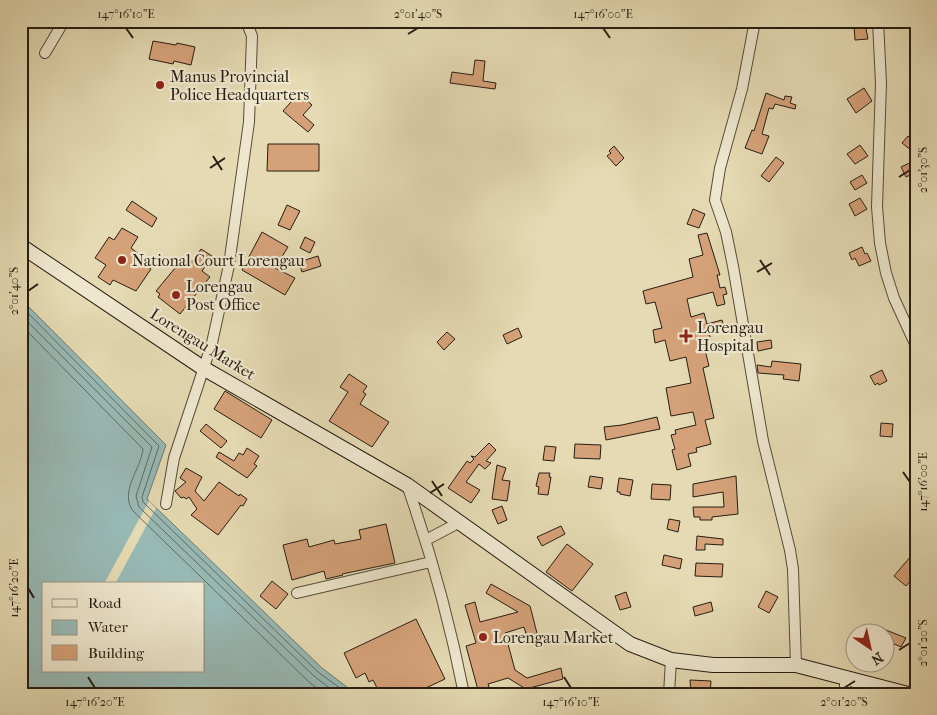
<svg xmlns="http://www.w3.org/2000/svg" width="937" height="715" viewBox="0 0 937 715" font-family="'IM FELL French Canon',serif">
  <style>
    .water { fill: #98b9b5; stroke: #6b7b74; fill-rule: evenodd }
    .pier { fill: #e5dab3 }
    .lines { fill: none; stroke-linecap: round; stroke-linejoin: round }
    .shore { stroke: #606b64; stroke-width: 1 }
    .building { fill: #d5a179; stroke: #271d13 }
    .minor-casing { stroke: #564c3b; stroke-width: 12 }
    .secondary-casing { stroke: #271d13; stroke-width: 16 }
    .minor { stroke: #eee7ce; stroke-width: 10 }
    .secondary { stroke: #eee7ce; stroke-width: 14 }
    .ticks { fill: none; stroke: #271d13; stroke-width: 2 }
    .poi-dot { fill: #8f2418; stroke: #eee7ce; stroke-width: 2 }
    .labels { text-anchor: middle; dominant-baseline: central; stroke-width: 4.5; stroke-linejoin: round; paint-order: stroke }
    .poi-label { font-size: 16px; fill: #271d13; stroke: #eee7ce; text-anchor: start }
    .street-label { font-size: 16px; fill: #271d13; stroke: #eee7ce }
    .neatline { fill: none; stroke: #271d13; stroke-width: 2 }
    .ticks-label { font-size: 12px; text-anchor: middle; fill: #271d13 }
  </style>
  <rect width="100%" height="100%" fill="#e5dab3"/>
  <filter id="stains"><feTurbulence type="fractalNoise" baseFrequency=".004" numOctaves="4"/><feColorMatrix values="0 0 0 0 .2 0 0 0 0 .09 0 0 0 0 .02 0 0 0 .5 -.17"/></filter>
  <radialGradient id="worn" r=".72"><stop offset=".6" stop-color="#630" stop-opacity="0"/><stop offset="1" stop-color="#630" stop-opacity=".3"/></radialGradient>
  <path class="water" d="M21,299L166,445L147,499L322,668L356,694H21ZM44,584H204V671H44Z"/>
  <path class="pier" d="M149,501L156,508L115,584H104Z"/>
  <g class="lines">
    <path class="shore" d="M21,306L159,446L142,497L143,502L318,672L348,694
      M21,315L152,447L136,496L139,507L314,676L337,694
      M21,325L143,449C141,469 119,492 133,511L309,682L325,694"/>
  </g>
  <path class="building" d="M865,24L868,39L855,40L854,25Z
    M153,41L176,45L177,43L195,47L191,65L174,61L173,64L149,59Z
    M475,60L485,61L483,81L496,83L495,89L450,83L452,72L473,75Z
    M864,88L872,101L856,113L847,99Z
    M299,93L312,105L303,115L314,125L308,132L283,111Z
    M766,93L784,100L785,96L792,97L790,103L796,105L795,109L775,104L773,109L769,108L762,134L769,136L762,154L745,148L752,130L754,131Z
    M908,136L916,142V154L902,143Z
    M268,144H319V171H267Z
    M860,145L868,156L855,164L847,154Z
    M614,146L624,158L616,166L607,156L611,153L609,151Z
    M776,157L784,163L769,182L761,176Z
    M916,160V172L906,177L901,167Z
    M862,175L867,183L855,190L850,182Z
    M860,198L867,209L855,216L849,204Z
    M132,201L157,218L152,227L126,210Z
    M287,205L300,211L290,230L278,225Z
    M693,209L705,214L699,228L687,224Z
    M122,228L138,237L131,248L139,254L135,260L151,269L136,291L113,280L110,285L98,277L106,265L95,258L109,237L114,240Z
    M262,232L288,247L275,268L295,278L285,295L242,270Z
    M707,233L720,275H717L720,288L725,287L727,294L723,295L725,304L717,306L713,292L687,299L691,317L704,313L707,324L722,320L725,329L709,333L711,340L703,342L709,366L703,368L714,418L705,420L711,444L696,448L697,452L688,454L691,466L677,470L672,450L675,449L671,435L676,434L675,430L696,425L693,412L671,416L666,388L691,383L686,357L670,361L665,340L655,343L653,330L662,328L655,302L646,304L643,291L693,277L689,259L703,255L698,235Z
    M305,237L315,242L310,253L300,248Z
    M862,247L865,254L867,253L871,261L859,266L855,258L852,260L849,253Z
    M201,249L212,256L202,271L210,277L180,314L158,297L160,294L156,291L185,256L192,262Z
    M318,256L321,266L302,272L299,262Z
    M518,328L522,337L507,344L503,335Z
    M447,332L455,339L444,350L437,342Z
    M771,340L772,348L758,351L757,342Z
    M772,361L801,364L799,381L783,379L784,375L758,373L757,365L771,367Z
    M882,370L887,381L879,385L878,383L875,385L870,376Z
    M349,374L367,386L363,392L366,394L360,404L389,422L372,447L329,421L348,392L340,387Z
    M225,391L272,420L261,438L214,409Z
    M657,417L660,429L606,440L604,427L622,425Z
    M881,423L893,424L892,437L880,436Z
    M206,424L227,441L221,448L200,431Z
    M489,443L496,450L486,461L491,463L485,469L479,464L466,482L480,490L471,503L448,488L467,461L470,463L474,459L471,456L475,457Z
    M575,444L601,445L600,459L574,458Z
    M545,446L556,447L554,461L543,460Z
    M247,448L259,456L254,464L257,466L247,478L216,457L219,452L234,461L239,453L243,455Z
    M497,465L506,468L502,480L510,481L507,501L492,499Z
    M186,468L202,477L195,491L204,501L219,482L239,496L240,494L247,499L243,506L241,505L218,535L191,515L197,509L189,497L186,499L184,497L181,498L175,491L186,482L180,478Z
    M539,473H550L549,477H551L548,495L538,494L539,487L536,486Z
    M590,476L603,478L601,489L588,487Z
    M736,476L738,514L712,517V520H700V517H694L693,507H724L723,492L693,497V484Z
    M619,478L633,480L630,496L620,494V492H617Z
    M652,484L671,485L670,500L651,499Z
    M502,506L507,520L498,524L492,510Z
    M669,519L680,521L678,532L667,529Z
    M386,524L395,563L342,574L343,575L326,579L324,571L292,580L283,545L307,539L309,547L334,540L335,544L361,539L359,530Z
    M561,526L565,534L542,546L537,537Z
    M697,536L723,539V545L705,544V550H696Z
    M567,544L593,564L572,591L546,572Z
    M916,550V568L911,573L915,576L906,586L894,576Z
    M664,555L682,559L680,569L662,565Z
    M696,563L723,564L722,577L695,576Z
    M272,581L288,594L276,609L260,596Z
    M491,584L530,606L538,637L528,640L524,627L505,633L515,670L527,678L561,668L563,679L526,689L508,678L488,684L489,687L478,690L466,646L476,643L465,605L475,602L480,622L518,612L486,593Z
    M766,591L778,597L769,613L758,607Z
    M626,592L631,607L620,610L615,596Z
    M711,602L713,611L695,616L693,607Z
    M416,619L445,679L413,694H380L373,680L369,682L365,673L356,678L344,653Z
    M886,630L906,638L901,647L892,643L891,648L884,645Z
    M690,680L711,681L710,694H691Z"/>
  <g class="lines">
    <defs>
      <path id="minor" d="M755,21L742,89L720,168L715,200L726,232L733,266L763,441L790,550L793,569L796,665
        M878,21L881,83L877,207L880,243L886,273L894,298L916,346
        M45,53L64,21
        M407,485C431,553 450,623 464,694
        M166,504L174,458L212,343L229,265L249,122L252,36L246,21
        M426,540L460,522
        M297,593L431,562
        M669,694L671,660
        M845,694V677"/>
      <path id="secondary" d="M21,246L203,368L407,485L630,644L671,660L713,665H796L908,694"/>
    </defs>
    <use href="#minor" class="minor-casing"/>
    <use href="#secondary" class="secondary-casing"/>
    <use href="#minor" class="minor"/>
    <use href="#secondary" class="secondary"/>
  </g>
  <path class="ticks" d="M126,28L133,38M603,28L610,38M408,34L418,28M213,156L222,170M210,168L225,158M899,177L910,170M760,260L770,275M757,272L772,263M28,291L38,284M903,472L910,482M432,481L442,496M430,493L444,484M28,588L34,598M899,650L910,643M88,677L95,688M564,677L571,688M844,688L855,681"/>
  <g class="poi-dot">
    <circle cx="160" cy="85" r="5"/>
    <circle cx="122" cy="260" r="5"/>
    <circle cx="176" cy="295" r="5"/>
    <path d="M683.5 328.5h5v5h5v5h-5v5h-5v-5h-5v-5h5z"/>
    <circle cx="483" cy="637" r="5"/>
  </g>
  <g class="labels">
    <g class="poi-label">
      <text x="170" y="76">Manus Provincial<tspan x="170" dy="18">Police Headquarters</tspan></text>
      <text x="132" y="260">National Court Lorengau</text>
      <text x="186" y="286">Lorengau<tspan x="186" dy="18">Post Office</tspan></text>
      <text x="697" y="327">Lorengau<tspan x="697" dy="18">Hospital</tspan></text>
      <text x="493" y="637">Lorengau Market</text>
    </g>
    <g class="street-label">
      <text transform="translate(203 344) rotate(32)">Lorengau Market</text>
    </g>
  </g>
  <rect width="937" height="715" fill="none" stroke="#e5dab3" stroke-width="55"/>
  <rect x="42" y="582" width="162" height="90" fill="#eee7ce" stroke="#9e9683"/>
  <rect x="52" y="599" width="25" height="8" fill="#eee7ce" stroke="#9e9683"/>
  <text x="88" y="608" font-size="15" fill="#271d13">Road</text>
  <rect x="52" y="620" width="25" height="15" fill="#98b9b5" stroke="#9e9683"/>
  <text x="88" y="632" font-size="15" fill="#271d13">Water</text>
  <rect x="52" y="645" width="25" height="15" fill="#d5a179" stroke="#9e9683"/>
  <text x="88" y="658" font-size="15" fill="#271d13">Building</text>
  <g transform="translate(870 648) rotate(146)"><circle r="24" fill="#eee7ce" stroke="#9e9683"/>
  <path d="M0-4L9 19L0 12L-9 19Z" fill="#8f2418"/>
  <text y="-8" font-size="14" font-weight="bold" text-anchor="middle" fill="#271d13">N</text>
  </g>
  <rect x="28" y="28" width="882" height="660" class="neatline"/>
  <g class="ticks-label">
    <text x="126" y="18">147°16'10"E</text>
    <text x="418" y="18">2°01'40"S</text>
    <text x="603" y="18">147°16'00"E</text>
    <text transform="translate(923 170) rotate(-90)" y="4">2°01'30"S</text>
    <text transform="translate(14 291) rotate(-90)" y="4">2°01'40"S</text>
    <text transform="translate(923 482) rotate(-90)" y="4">147°16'00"E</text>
    <text transform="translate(14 588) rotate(-90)" y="4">147°16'20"E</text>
    <text transform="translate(923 643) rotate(-90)" y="4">2°01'20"S</text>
    <text x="95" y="706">147°16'20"E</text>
    <text x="571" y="706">147°16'10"E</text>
    <text x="844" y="706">2°01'20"S</text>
  </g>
  <rect width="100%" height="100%" filter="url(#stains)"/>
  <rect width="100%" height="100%" fill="url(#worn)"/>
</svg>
